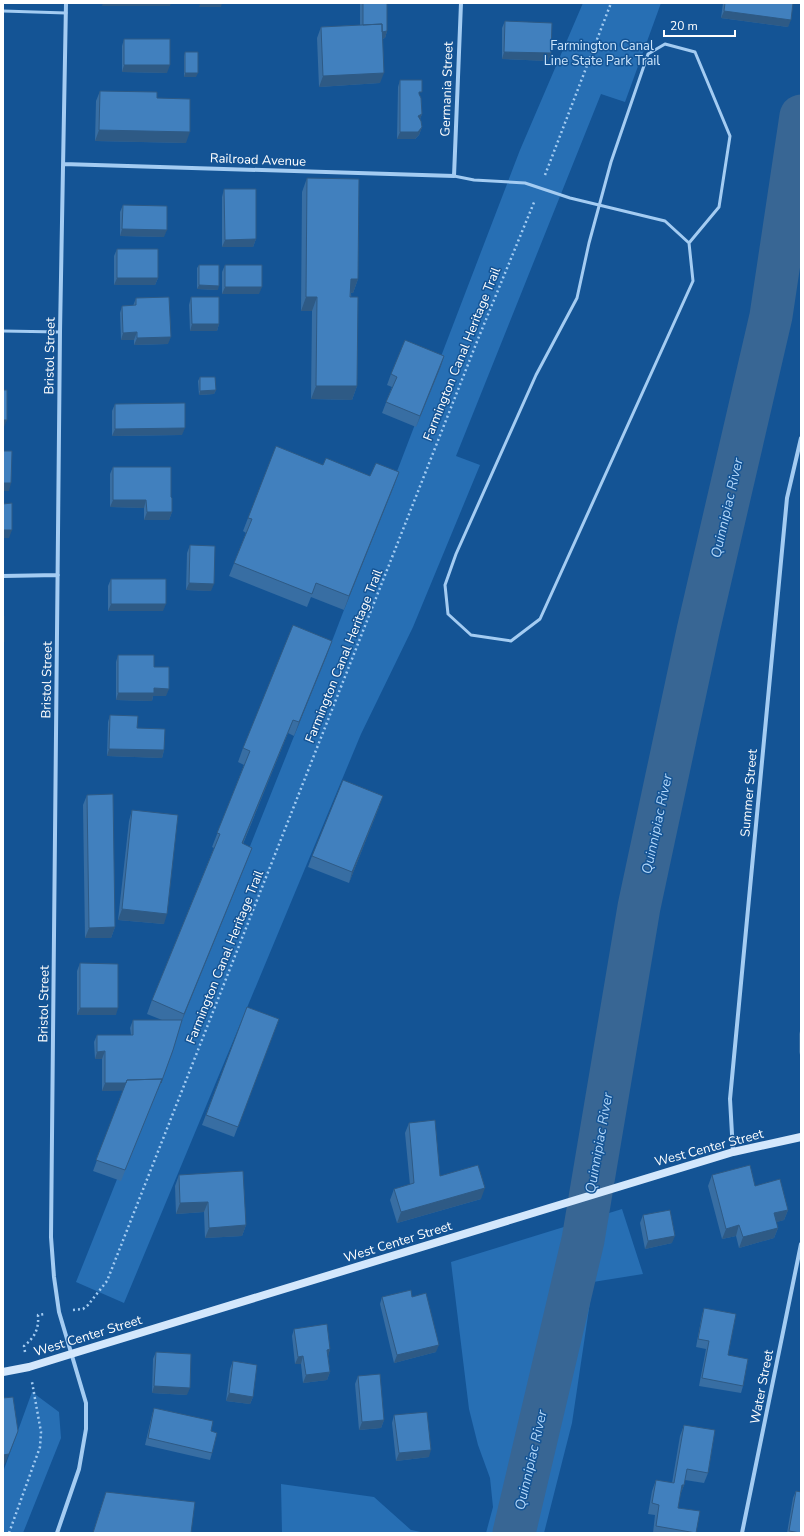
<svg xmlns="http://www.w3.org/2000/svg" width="804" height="1536" viewBox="0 0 804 1536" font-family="'Nunito Sans',sans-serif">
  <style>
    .green { fill: #276fb4 }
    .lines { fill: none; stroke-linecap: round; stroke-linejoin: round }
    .river { stroke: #386694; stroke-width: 43 }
    .path { stroke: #a4ccf2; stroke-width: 2.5; stroke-dasharray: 2 3; stroke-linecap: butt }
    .lane { stroke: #a4ccf2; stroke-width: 3 }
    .street { stroke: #a4ccf2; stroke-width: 4 }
    .secondary { stroke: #d3e7fc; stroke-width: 8 }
    .wall { fill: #386ea3 }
    .shaded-wall { fill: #2e5a85 }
    .building { fill: #4180be; stroke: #2e5a85 }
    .labels { text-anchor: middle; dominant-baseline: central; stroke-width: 3; stroke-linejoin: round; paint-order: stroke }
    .park-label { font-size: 13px; fill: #cce5fc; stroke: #145495 }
    .street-label { font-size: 13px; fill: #fff; stroke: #145495 }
    .water-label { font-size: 14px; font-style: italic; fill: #b1d6f9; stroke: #145495 }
  </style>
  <rect width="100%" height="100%" fill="#145495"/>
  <path class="green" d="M583,3H661L625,102L601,94L456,456L480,465L413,627L361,734L124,1303L76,1282L334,636L520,150Z
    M622,1209L643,1274L593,1282L572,1423L544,1533H486L493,1507L490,1478L478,1445L469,1409L451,1262Z
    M32,1392L59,1412L61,1438L23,1533H3V1472Z
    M281,1484L374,1497L411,1530L426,1533H282Z"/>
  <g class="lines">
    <path class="river" d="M514,1533L583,1240L639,907L698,631L771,316L801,116"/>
    <path class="path" d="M545,175L611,3
      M73,1310L83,1309L88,1305L107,1281L478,339L535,200
      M25,1352L24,1346C35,1337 39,1329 38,1315L45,1314
      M9,1533L40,1447L41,1432L32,1382"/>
    <path class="lane" d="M3,11L66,13
      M454,176L474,180L525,183L570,198L665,221L689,243L693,281L540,619L511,641L471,635L448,614L445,585L456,554L536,375L577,298L589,243L611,162L648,54L665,44L695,52L730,136L719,207L689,243
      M3,331L60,332"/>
    <path class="street" d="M63,164L454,176L461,3
      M3,576L58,575
      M733,1152L730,1099L787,498L801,438
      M57,1533L79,1469L86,1429V1403L59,1312L54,1277L51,1237L60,332L66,3
      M742,1533L801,1244"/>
    <path class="secondary" d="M3,1372L29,1367L71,1354L733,1152L801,1137"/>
  </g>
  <path class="wall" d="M360,3H387V31L385,38L382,39L380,83L319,87L317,38L321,27L360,25Z
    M723,3H793L788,27L721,18Z
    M505,21L551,53L548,61L502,59V28Z
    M124,39L167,73L122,72V46Z
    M185,52L196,77H184V56Z
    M400,80L420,96L422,114L420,119L422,127L419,135L415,139H397L398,87Z
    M100,91L157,98L186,143L95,141L96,101Z
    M307,178L358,279L353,293H351L357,386L352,400L311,399L312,311H301L302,192Z
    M224,189L256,239L253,247H222V197Z
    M123,205L164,237L120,236V212Z
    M117,249L158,278L155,285H114V256Z
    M199,265L218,290L197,289V268Z
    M225,265L259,294H222V272Z
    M191,297L219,324L217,331H190L189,305Z
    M136,298L168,344L134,345V340H121L120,313L122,306H133Z
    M441,366L416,427L382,413L392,387L387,385L391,374Z
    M200,377L216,390L214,394L199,395L198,381Z
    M115,404L182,435L112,436V411Z
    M323,465L394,486L344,610L311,597L307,607L229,576L246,533L243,531L248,518Z
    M113,467L171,497L172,512L169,520H144V508L110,507V474Z
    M190,545L211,591L186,590L187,553Z
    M111,579L163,611H108V586Z
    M118,655L154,667L166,696H153L152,701L116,700V662Z
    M327,655L294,736L288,733L243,844L252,848L247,861L181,1023L171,1057L121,1181L93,1171L123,1090L102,1091V1059H95L94,1042L97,1035H131L130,1028L133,1020H162L147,1014L152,1000L214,848L212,847L244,765L238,762L243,748Z
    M110,715L137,728L164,750L162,758L107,756L108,722Z
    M87,795L115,927L111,938H85L83,805Z
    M379,807L349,883L308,867L312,856Z
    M132,810L164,924L118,920L129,821Z
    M80,963L116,1015H77V971Z
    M247,1007L279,1019L234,1137L202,1125Z
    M801,1028V1058L799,1052V1034Z
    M409,1123L440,1176L481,1199L397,1223L390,1200L394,1189L410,1185L405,1133Z
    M179,1175L246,1225L242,1236L205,1238L204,1212L176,1214L175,1186Z
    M712,1175L755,1186L788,1210L784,1220L776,1222L778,1228L774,1238L739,1248L736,1236L722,1239L708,1186Z
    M643,1215L672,1243L645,1249L640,1223Z
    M382,1297L436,1352L394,1363L380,1304Z
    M704,1308L743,1386L741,1393L699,1386L706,1349L696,1347L702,1315Z
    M294,1329L330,1349L328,1356L330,1372L327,1380L303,1383L301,1364H295L292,1336Z
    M156,1352L187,1395L152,1393L153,1359Z
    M233,1361L253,1397L250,1404L226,1401L230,1369Z
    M358,1376L384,1420L381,1428L359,1430L355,1384Z
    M154,1408L211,1431L212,1453L210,1460L145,1445L152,1415Z
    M394,1415L429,1457L396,1461L392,1423Z
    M684,1425L708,1473L704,1483L685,1480L684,1485L680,1495L678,1508L696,1533H653L655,1515L648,1514L652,1491L656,1480L672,1483L680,1436Z
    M796,1491L801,1533H787L793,1498Z
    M106,1492L191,1533H93Z"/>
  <path class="shaded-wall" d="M103,3H171L170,6H102Z
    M222,3L221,7H199L200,4Z
    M724,11L791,20L788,27L721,18Z
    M387,31L385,38L378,39L381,32Z
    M504,52L551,53L548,61L502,59Z
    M124,65H170L167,73L122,72Z
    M185,73H198L196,77H184Z
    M384,73L380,83L319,87L323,76Z
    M422,114L419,122L418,116Z
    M422,127L419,135L415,139H397L400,132Z
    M99,130L190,132L186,143L95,141Z
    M122,229L167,230L164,237L120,236Z
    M256,239L253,247H222L225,240Z
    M117,278H158L155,285H114Z
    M351,279H358L353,293L346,292Z
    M199,285L219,286L218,290L197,289Z
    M225,287H262L259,294H222Z
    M306,297H317L312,311H301Z
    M192,324H219L217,331H190Z
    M137,332L134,340H121L123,333Z
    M171,337L168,344L134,345L137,338Z
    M444,356L441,366L416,427L420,416Z
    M316,386H357L352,400L311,399Z
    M216,390L214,394L199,395L200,391Z
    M3,420H7L4,427H3Z
    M185,428L182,435L112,436L115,429Z
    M399,472L394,486L344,610L349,596Z
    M3,483H11L9,491H3Z
    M113,500H146L144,508L110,507Z
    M147,512H172L169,520H144Z
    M3,530H12L9,538H3Z
    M189,583L214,584L211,591L186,590Z
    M111,604H166L163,611H108Z
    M332,641L327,655L294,736L299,722Z
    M154,688L169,689L166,696H153L152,701L116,700L118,693Z
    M293,720L288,733L237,857L242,843Z
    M109,749L164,750L162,758L107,756Z
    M383,796L379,807L349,883L352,872Z
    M252,848L247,861L179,1028L184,1014Z
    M122,909L167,914L164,924L118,920Z
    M115,927L111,938H85L89,928Z
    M80,1008H118L116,1015H77Z
    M173,1050L158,1090L121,1181L158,1090L102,1091L105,1083Z
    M105,1051L102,1059H95L97,1052Z
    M485,1188L481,1199L397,1223L401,1212Z
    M208,1202L204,1212L176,1214L180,1203Z
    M788,1210L784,1220L770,1224L774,1213Z
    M246,1225L242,1236L205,1238L209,1228Z
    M739,1225L736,1236L722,1239L726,1229Z
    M778,1228L774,1238L739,1248L743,1237Z
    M675,1236L672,1243L645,1249L648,1241Z
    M439,1345L436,1352L394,1363L397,1355Z
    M330,1349L328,1357L327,1350Z
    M303,1356L301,1364H295L298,1357Z
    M330,1372L327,1380L303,1383L306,1375Z
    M154,1386L190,1388L187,1395L152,1393Z
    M229,1393L253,1397L250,1404L226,1401Z
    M384,1420L381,1428L359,1430L362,1422Z
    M18,1431L5,1464L3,1465V1455Z
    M431,1450L429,1457L396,1461L399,1453Z
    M682,1485H684L680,1496Z"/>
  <path class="building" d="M200,3H222L200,4Z
    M363,3H387V31L382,32V24L363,25Z
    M725,3H793L791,20L724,11Z
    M505,21L552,23L551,53L504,52Z
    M382,24L384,73L323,76L321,27Z
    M124,39H170V65H124Z
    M185,52H198V73H185Z
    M400,80H422V92H419V94L421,98L422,114L418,116L421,121L422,127L418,132H400Z
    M100,91L157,92V98L190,99V132L99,130Z
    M307,178L359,179L358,279H351L350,297H358L357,386H316L317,297H306Z
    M224,189H256V239L225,240Z
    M123,205L167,206V230L122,229Z
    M117,249H158V278H117Z
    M199,265H219V286L199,285Z
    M225,265H262V287H225Z
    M169,297L171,337L137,338V332L123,333L122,306L136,305V298Z
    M191,297H219V324H192Z
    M405,340L444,356L420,416L386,402L397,377L391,374Z
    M200,377H215L216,390L200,391Z
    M3,390H7V420H3Z
    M185,403V428L115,429V404Z
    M276,446L323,465L326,458L370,476L376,463L399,472L349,596L316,583L312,594L234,563L252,519L248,518Z
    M3,451H12L11,483H3Z
    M113,467H171V497L172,498V512H147L146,500H113Z
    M12,503V530H3V504Z
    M190,545L215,546L214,584L189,583Z
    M111,579H166V604H111Z
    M3,616H4V642H3Z
    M293,625L332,641L299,722L293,720L242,843L252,848L184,1014L152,1000L220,834L217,833L250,751L243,748Z
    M118,655H154V667H169V689L154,688V693H118Z
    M110,715L138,716L137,728L165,729L164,750L109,749Z
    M343,780L383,796L352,872L312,856Z
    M113,794L115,927L89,928L87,795Z
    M132,810L178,815L167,914L122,909Z
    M80,963L118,964V1008H80Z
    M247,1007L279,1019L238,1127L206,1115Z
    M133,1020H182L173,1050L161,1083L162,1079L127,1080L126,1083H105V1051L97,1052V1035H133Z
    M162,1079L125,1170L96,1160L127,1080Z
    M435,1120L440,1176L478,1165L485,1188L401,1212L394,1189L414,1183L409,1123Z
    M750,1165L755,1186L780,1179L788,1210L774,1213L778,1228L743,1237L739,1225L726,1229L712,1175Z
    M243,1171L246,1225L209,1228L208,1202L180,1203L179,1175Z
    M670,1210L675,1236L648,1241L643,1215Z
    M411,1290L412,1297L426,1293L439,1345L397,1355L382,1297Z
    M704,1308L736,1314L728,1355L748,1359L743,1386L702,1378L709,1341L698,1339Z
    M327,1324L330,1349L327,1350L330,1372L306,1375L303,1356L298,1357L294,1329Z
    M156,1352L191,1354L190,1388L154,1386Z
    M233,1361L257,1365L253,1397L229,1393Z
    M380,1374L384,1420L362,1422L358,1376Z
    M13,1397L18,1431L9,1454L3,1455V1398Z
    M154,1408L213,1421L211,1431L217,1433L212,1453L148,1438Z
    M427,1412L431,1450L399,1453L394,1415Z
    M684,1425L715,1430L708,1473L687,1469L684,1485H682L678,1508L700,1511L696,1533L656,1526L659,1505L652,1503L656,1480L674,1483Z
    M796,1491L801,1492V1533L789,1531Z
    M106,1492L195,1502L191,1533H93Z"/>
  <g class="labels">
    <g class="park-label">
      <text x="602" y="46">Farmington Canal<tspan x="602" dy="15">Line State Park Trail</tspan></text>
    </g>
    <g class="street-label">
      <text transform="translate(447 89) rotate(-88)">Germania Street</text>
      <text transform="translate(258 160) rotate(2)">Railroad Avenue</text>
      <text transform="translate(462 354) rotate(-68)">Farmington Canal Heritage Trail</text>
      <text transform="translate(50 356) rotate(-89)">Bristol Street</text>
      <text transform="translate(344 656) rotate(-68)">Farmington Canal Heritage Trail</text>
      <text transform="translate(47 680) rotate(-89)">Bristol Street</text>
      <text transform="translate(749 793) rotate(-85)">Summer Street</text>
      <text transform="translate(225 957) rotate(-68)">Farmington Canal Heritage Trail</text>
      <text transform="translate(44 1004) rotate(-89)">Bristol Street</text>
      <text transform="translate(709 1148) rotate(-15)">West Center Street</text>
      <text transform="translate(398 1242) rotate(-17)">West Center Street</text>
      <text transform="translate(88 1336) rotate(-17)">West Center Street</text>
      <text transform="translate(762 1387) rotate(-79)">Water Street</text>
    </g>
    <g class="water-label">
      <text transform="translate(727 508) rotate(-77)">Quinnipiac River</text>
      <text transform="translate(657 824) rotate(-78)">Quinnipiac River</text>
      <text transform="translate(599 1143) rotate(-80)">Quinnipiac River</text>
      <text transform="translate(531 1460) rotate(-77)">Quinnipiac River</text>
    </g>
  </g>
  <rect width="804" height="1536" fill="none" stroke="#ffffff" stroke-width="8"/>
  <path d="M664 30v6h71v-6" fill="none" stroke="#ffffff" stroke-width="2"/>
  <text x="670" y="30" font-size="12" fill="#ffffff" stroke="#145495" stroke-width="3" paint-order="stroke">20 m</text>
</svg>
